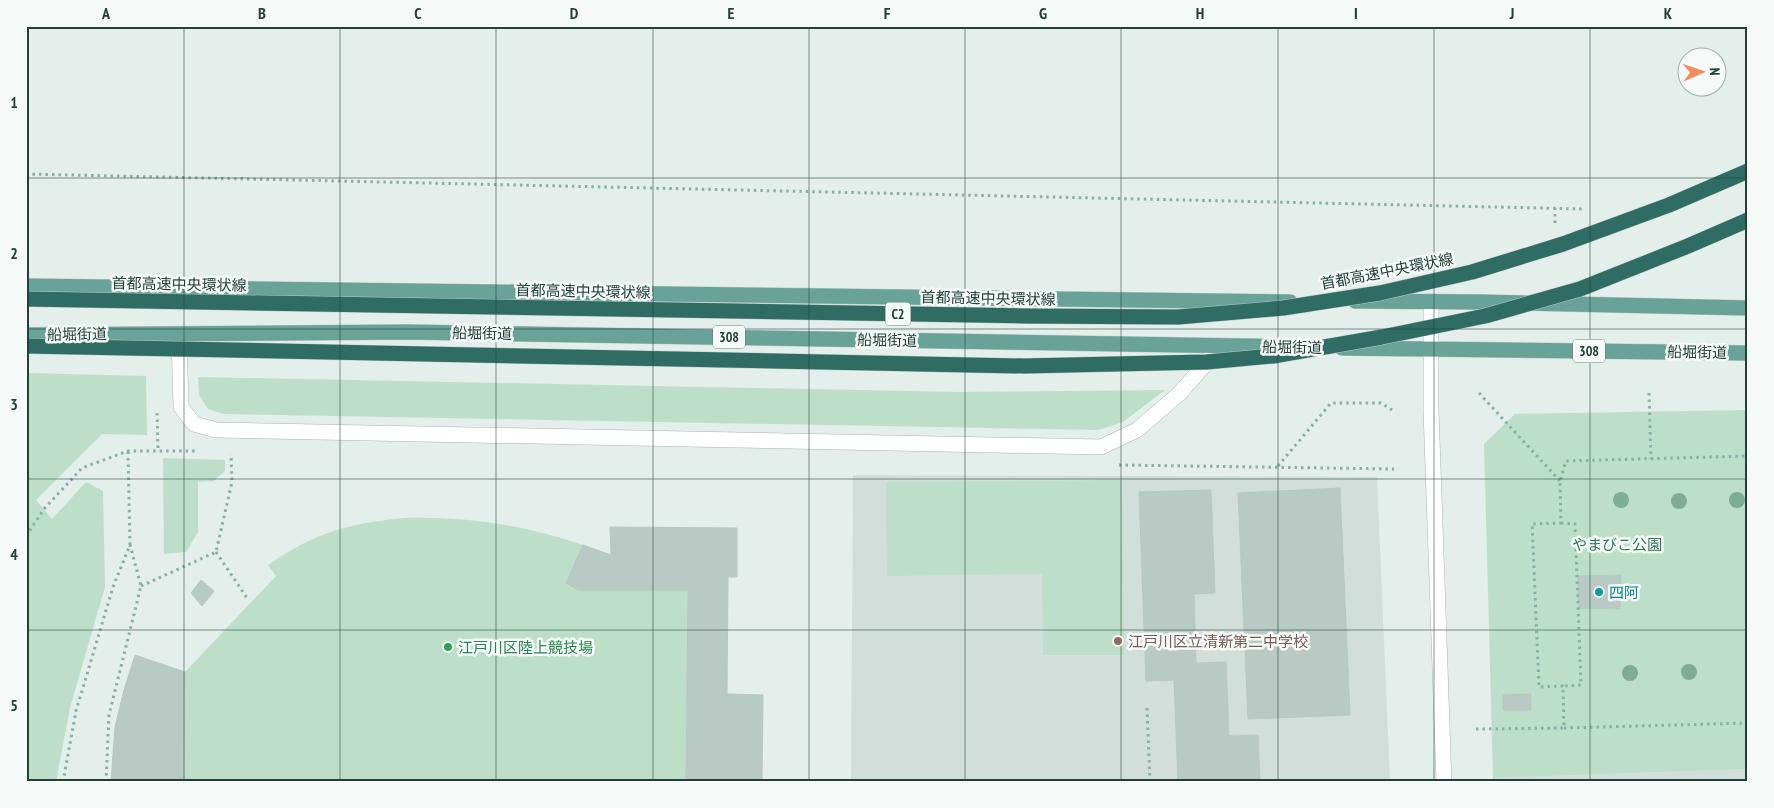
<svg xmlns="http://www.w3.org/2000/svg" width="1774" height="808" viewBox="0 0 1774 808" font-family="'PT Sans Narrow','Noto Sans JP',sans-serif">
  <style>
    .built { fill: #d2ded9 }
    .green { fill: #bddfc9 }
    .building { fill: #b9c9c3; stroke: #b7c8c2 }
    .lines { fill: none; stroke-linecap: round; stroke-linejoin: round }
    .minor-casing { stroke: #a6b6b2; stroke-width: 16 }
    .major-casing { stroke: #c1cac8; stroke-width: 16 }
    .path { stroke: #85b1a6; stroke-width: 3; stroke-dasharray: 2.5 4; stroke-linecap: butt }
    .minor { stroke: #fff; stroke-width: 15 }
    .major { stroke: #69a398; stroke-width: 15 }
    .highway-bridge-casing { stroke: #c1cac8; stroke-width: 16; stroke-linecap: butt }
    .highway-bridge { stroke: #2f6c63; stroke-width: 15 }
    .tree { fill: #7fad94 }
    .grid { fill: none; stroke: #23403a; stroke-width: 1; stroke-opacity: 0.55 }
    .culture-dot { fill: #0f9aa8; stroke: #f5faf8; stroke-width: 2 }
    .education-dot { fill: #8d6e63; stroke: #f5faf8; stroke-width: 2 }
    .leisure-dot { fill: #2e9e5b; stroke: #f5faf8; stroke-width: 2 }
    .labels { text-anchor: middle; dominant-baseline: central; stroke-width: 5; stroke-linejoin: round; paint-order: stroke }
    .shield { fill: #f5faf8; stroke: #627873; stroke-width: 1 }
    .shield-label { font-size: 14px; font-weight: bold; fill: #23403a }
    .street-label { font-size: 15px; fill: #23403a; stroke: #f5faf8 }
    .park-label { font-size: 15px; fill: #2d774e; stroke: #f5faf8 }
    .culture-label { font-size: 15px; fill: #0d838f; stroke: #f5faf8; text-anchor: start }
    .education-label { font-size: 15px; fill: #785e54; stroke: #f5faf8; text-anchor: start }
    .leisure-label { font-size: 15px; fill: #27864d; stroke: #f5faf8; text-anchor: start }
    .neatline { fill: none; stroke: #23403a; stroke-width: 2 }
    .grid-label { font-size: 16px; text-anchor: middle; font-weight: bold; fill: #23403a }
  </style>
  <rect width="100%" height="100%" fill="#e4eeea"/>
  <path class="built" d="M853,475L1377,477L1390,782H851Z
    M1748,769V782H1493V778Z"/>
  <path class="green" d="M26,373L146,376L147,435L102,434L36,500L52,519L86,482L103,491L105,587L70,708L56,782H26Z
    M198,377L960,392L1165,390L1123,422L1098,430L224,414L208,409L199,395Z
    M1748,410V769L1493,778L1484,444L1515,414Z
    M163,458L225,460V471L214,481L198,482V532L186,552L164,554Z
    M1122,480L1124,655H1043L1042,574L887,576L886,482Z
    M404,518C466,516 525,525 583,545L566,582L578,590H688L686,782H184L185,672L276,576L268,565C314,533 349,523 404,518Z"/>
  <path class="building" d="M1340,488L1350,715L1248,719L1238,493Z
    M1211,490L1215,593L1194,594L1196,663L1226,662L1229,736L1258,735L1260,782H1178L1174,680L1146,681L1139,492Z
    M610,527L737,528V577H728L727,694L763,695L762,782H686L688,590H578L566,583L583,545L611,555Z
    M1621,575L1620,609L1579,608L1578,576Z
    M201,580L214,591L202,606L191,593Z
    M135,655L185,672L184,782H111L115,727L124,690Z
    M1531,694V710H1503V695Z"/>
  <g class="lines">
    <defs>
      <path id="minor" d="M1431,301V410L1444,782
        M179,337L181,407L194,424L216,430L1101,447L1137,430L1180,393L1221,346"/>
      <path id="major" d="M26,286L1290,302
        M1355,301L1480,302L1748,308
        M26,335L408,332L1301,347
        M1342,348L1748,353"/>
    </defs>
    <use href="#minor" class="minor-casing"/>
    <use href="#major" class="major-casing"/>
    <path class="path" d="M26,174L1585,209
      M1555,223V208
      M1479,393L1560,481
      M1649,393L1651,459
      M157,413L158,450
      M1119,465L1394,469
      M1278,466L1331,403H1381L1392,410
      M1561,523L1575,524L1581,685L1563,686
      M26,536L44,509L82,468L128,451H196
      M216,552L247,598
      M141,586L216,552L232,482L231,454
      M1147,708L1150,782
      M1564,728L1748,723
      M1476,729L1564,728L1563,686L1539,687L1532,524L1561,523L1560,481L1566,461L1748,456
      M63,782L76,711L113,587L130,545L128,451
      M106,782L109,715L141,586L130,545"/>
    <use href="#minor" class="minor"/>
    <use href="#major" class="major"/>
    <defs>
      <path id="highway-bridge" d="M26,299L1026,316L1178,317L1283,308L1380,293L1472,272L1563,244L1669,205L1748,171
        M26,346L1024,366L1206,362L1273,356L1382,337L1485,316L1580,289L1688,246L1748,220"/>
    </defs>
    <use href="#highway-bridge" class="highway-bridge-casing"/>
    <use href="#highway-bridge" class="highway-bridge"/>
  </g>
  <g class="tree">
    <circle cx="1621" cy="500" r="8"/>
    <circle cx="1737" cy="500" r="8"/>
    <circle cx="1679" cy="501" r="8"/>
    <circle cx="1689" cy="672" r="8"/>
    <circle cx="1630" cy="673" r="8"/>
  </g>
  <path class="grid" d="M184,26V782M340,26V782M496,26V782M653,26V782M809,26V782M965,26V782M1121,26V782M1278,26V782M1434,26V782M1590,26V782M26,178H1748M26,329H1748M26,479H1748M26,630H1748"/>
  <circle class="culture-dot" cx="1599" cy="592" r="5"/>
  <circle class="education-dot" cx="1118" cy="641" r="5"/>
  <circle class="leisure-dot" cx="448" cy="647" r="5"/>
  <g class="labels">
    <g class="shield">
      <rect x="885.5" y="302.5" width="25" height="23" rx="4"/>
      <rect x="713" y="325.5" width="32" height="23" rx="4"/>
      <rect x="1573" y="339.5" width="32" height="23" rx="4"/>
    </g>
    <g class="shield-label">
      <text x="898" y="314">C2</text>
      <text x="729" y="337">308</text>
      <text x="1589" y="351">308</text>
    </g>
    <g class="street-label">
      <text transform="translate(1387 271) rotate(-11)">首都高速中央環状線</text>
      <text transform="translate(179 284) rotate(1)">首都高速中央環状線</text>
      <text transform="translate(583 291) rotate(1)">首都高速中央環状線</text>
      <text transform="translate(988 298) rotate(1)">首都高速中央環状線</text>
      <text transform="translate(482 333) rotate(1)">船堀街道</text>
      <text transform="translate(77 334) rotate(-1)">船堀街道</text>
      <text transform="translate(887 340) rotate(1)">船堀街道</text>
      <text transform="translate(1292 347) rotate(1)">船堀街道</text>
      <text transform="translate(1697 352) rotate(1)">船堀街道</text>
    </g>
    <g class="park-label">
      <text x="1617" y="544">やまびこ公園</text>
    </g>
    <g class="culture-label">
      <text x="1609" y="592">四阿</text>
    </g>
    <g class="education-label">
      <text x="1128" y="641">江戸川区立清新第二中学校</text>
    </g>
    <g class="leisure-label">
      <text x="458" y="647">江戸川区陸上競技場</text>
    </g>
  </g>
  <rect width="1774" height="808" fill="none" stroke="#f5faf8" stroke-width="55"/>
  <g transform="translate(1702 72) rotate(88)"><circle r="24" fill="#f5faf8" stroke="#a1b0ac"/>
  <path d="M0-4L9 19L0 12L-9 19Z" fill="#f28c5e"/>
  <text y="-8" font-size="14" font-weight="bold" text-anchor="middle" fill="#23403a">N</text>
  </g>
  <rect x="28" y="28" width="1718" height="752" class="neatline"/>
  <g class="grid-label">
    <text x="106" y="19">A</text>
    <text x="262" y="19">B</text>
    <text x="418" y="19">C</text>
    <text x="574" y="19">D</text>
    <text x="731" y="19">E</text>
    <text x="887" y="19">F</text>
    <text x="1043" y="19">G</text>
    <text x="1200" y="19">H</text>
    <text x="1356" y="19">I</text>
    <text x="1512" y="19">J</text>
    <text x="1668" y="19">K</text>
    <text x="14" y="108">1</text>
    <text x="14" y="259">2</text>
    <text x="14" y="410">3</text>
    <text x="14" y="560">4</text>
    <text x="14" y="711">5</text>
  </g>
</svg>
